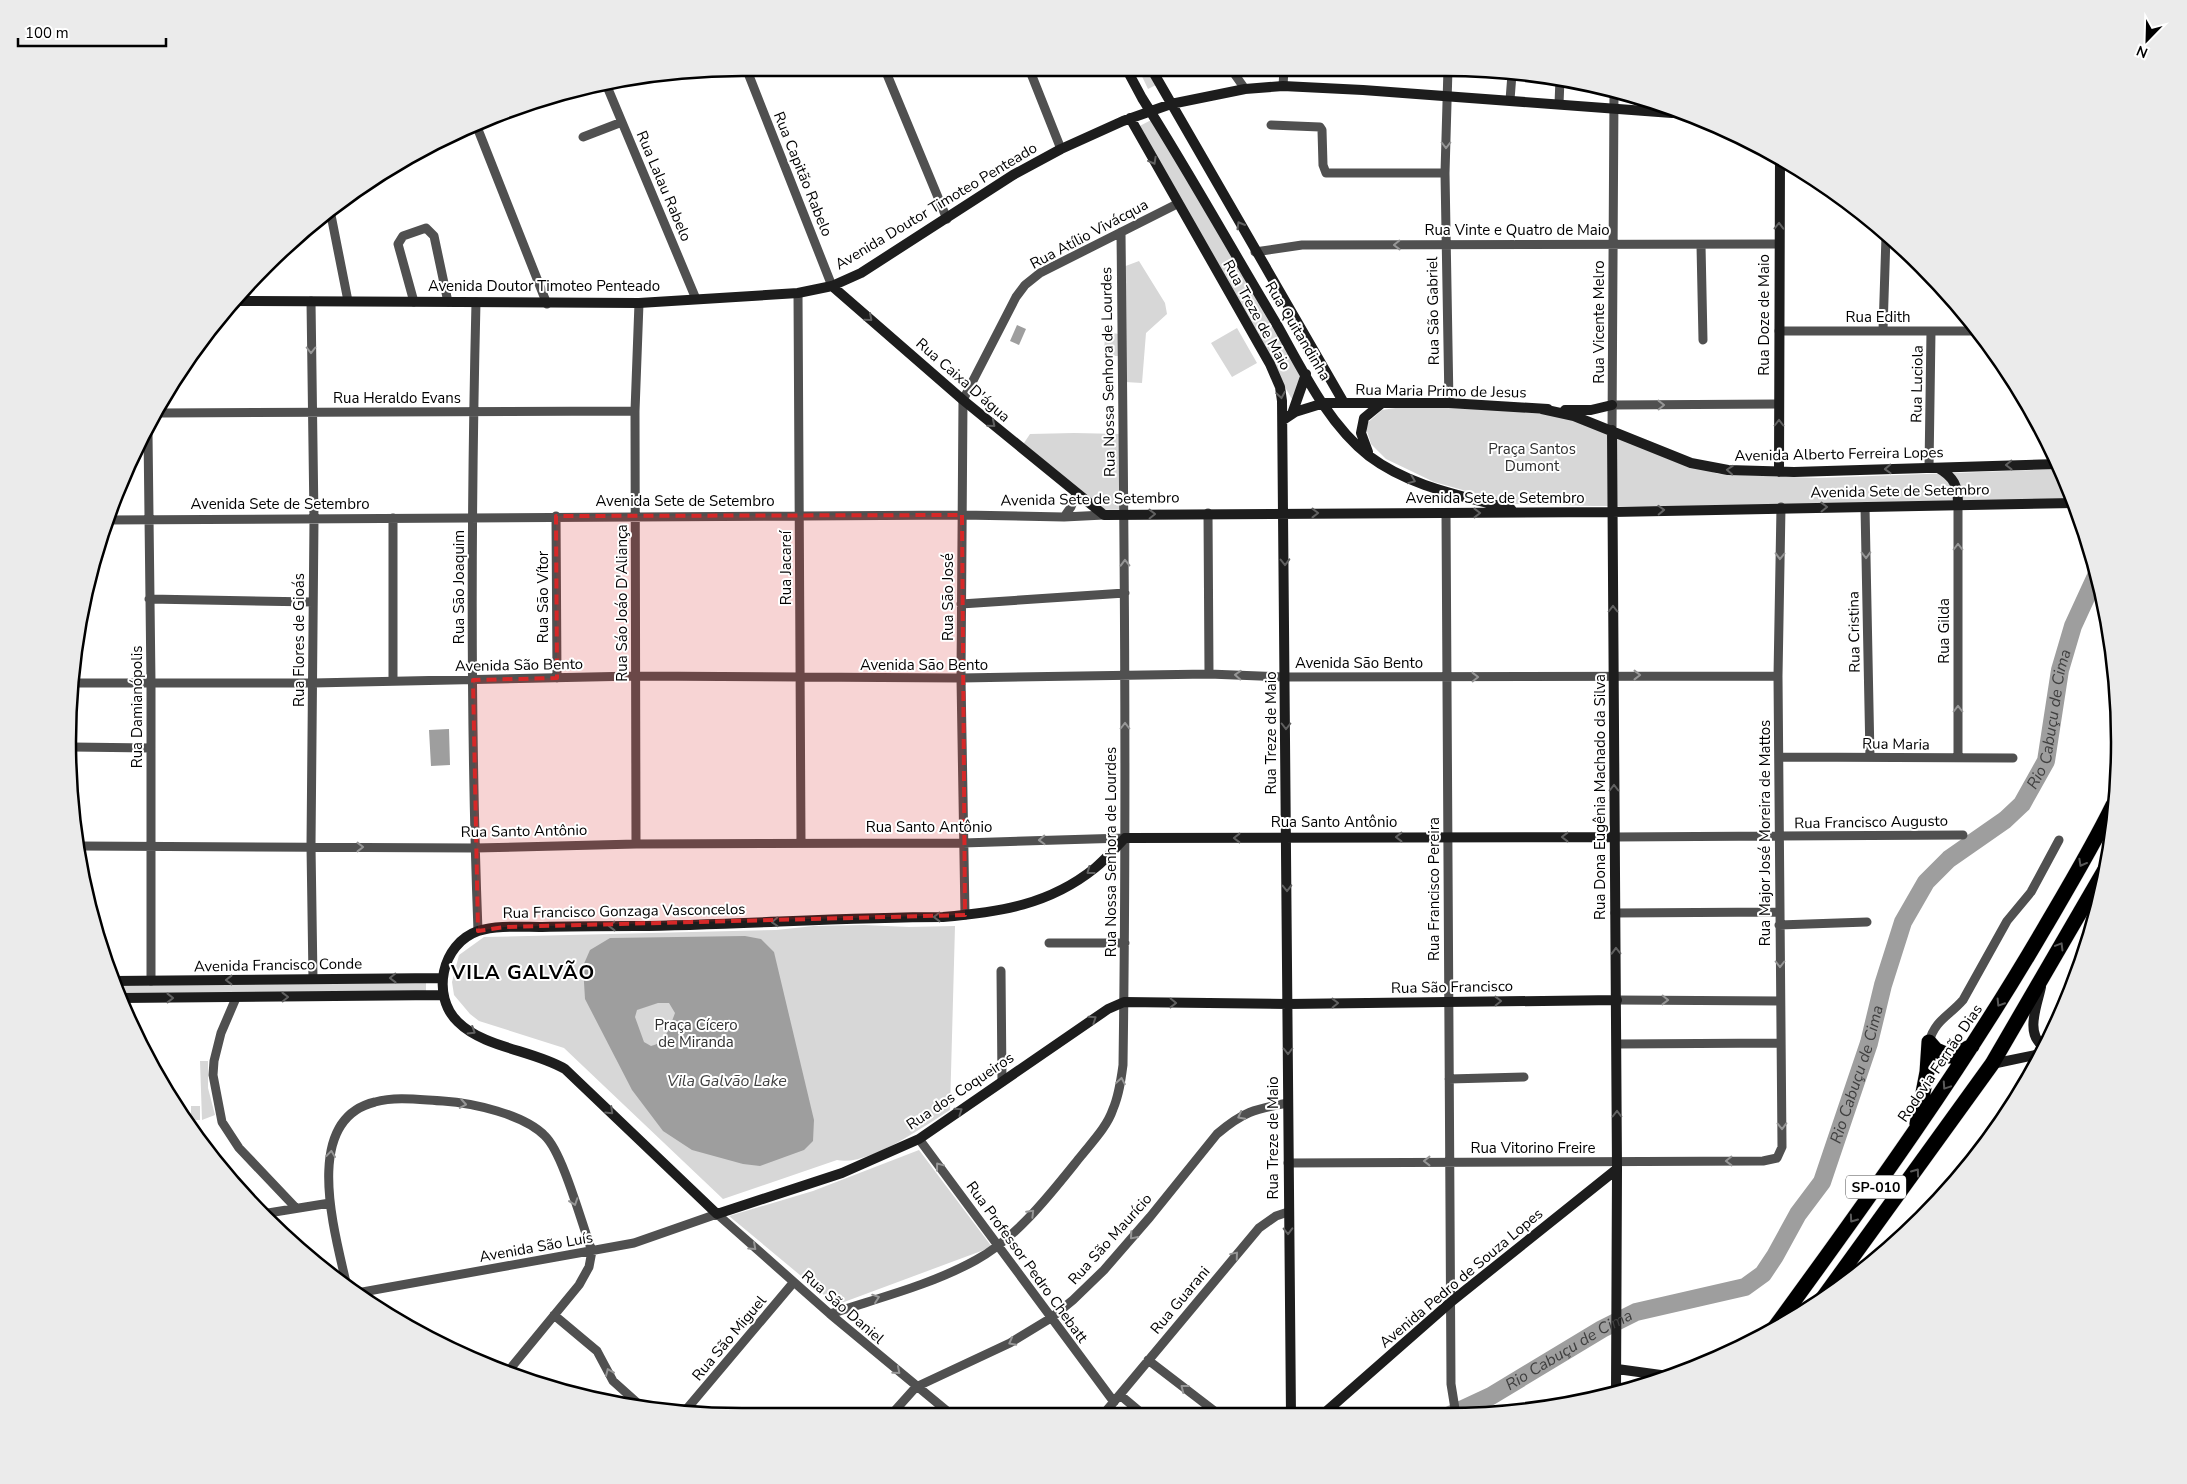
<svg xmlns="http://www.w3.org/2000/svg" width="2187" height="1484" viewBox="0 0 2187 1484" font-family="'Nunito Sans',sans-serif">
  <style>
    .green { fill: #d7d7d7 }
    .water { fill: #9e9e9e; fill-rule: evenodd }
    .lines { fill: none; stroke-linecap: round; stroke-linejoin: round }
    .river { stroke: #9e9e9e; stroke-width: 18 }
    .highway-casing { stroke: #dbdbdb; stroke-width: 16 }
    .street { stroke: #505050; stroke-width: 9 }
    .secondary { stroke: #1d1d1d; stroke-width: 10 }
    .highway { stroke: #000; stroke-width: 15 }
    .oneway { stroke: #969696 }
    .oneway2 { stroke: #616161 }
    .oneway3 { stroke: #595959 }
    .marked { fill: #d62828; fill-opacity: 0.2; stroke: #d62828; stroke-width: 4; stroke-dasharray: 10 6; stroke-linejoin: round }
    .labels { text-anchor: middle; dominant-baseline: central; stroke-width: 4; stroke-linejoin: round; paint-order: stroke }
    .shield { fill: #fff; stroke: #4c4c4c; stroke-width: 1 }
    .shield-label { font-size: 14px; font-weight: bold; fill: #000 }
    .street-label { font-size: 15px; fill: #000; stroke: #fff }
    .park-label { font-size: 15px; fill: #2e2e2e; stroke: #fff }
    .water-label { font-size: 16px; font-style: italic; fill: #3f3f3f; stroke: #fff }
    .district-label { font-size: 20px; font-weight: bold; letter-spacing: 1px; fill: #000; stroke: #fff }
    .rim { fill: none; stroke: #000; stroke-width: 2.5 }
  </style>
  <rect width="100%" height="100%" fill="#fff"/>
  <path class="green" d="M1139,70H1148L1156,85L1148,89Z
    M1153,119L1304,374L1293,401L1136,128Z
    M1139,261L1165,303L1167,314L1146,333L1142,383L1125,382L1123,267Z
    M1237,328L1257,363L1232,377L1211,343Z
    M1105,332L1119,334L1118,356H1104Z
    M1402,407L1536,410L1562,416L1718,474L1818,478L2060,469L2073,499L1795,506H1593L1513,504L1434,482L1386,459L1371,444L1365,425L1382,410Z
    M1074,433L1122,434V509L1101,510L1022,446L1030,434Z
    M864,925L909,927L955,926L950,1110C924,1126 868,1167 837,1160L723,1199L564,1048L479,1021L470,1014L454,995L452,982L459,955L484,937L776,930L814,926Z
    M426,981V991L119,994L116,986Z
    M200,1061H208V1088L215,1115L202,1120Z
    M191,1106H200V1120H191Z
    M919,1150L992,1247L836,1305L729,1216L813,1191Z"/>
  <path class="water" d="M1017,325L1026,329L1019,345L1010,341Z
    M449,729L450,765L431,766L429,730Z
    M745,936L761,939L774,952L814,1120L813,1141L804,1150L760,1166L743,1164L692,1150L663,1131L632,1090L585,999L583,966L590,950L610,938ZM658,1003H669L675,1013C670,1026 666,1043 651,1046L644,1042L635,1017L637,1010Z"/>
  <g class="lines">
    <path class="river" id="s1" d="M1448,1416L1491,1396L1602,1329L1636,1312L1745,1287L1763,1274L1775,1256L1798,1214L1822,1182L1869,1043L1883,985L1903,922L1926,882L1949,859L2005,820L2022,804L2046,761L2060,670L2073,626L2096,576"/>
    <defs>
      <path id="highway" d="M1929,1042L1936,1050L1950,1056L1972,1046
        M1917,1124L1927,1072L1929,1042
        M1820,1302L1992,1064L2107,866
        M1775,1327C1870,1197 1964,1066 2045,927C2069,886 2093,846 2113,805"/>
    </defs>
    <use href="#highway" class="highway-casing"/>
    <path class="street" d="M1448,68L1445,173L1449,403
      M1231,69L1245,89
      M1030,71L1061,149
      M886,72L947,219
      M748,73L832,286
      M606,84L696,299
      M1283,86L1284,69
      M1510,100L1512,74
      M1559,104L1560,79
      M1271,125L1320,127L1322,130L1323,165L1326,173H1445
      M477,127L547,304
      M583,137L622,122
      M330,210L348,301
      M1701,245L1703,340
      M1255,252L1302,245L1779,244
      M798,293L801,843
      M311,301L314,519L311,846L313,979
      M414,302L398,244L403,236L426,228L434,236L448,302
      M476,302C471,512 470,722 478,931
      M1883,330L1886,236
      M1779,331H1976
      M1612,405L1779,404
      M160,413L635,411
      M1612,430L1614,93
      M148,433L151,683V981
      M1929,468L1931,331
      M1865,507L1870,757
      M1208,513L1209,674
      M1446,513L1451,1384L1456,1415
      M556,516L557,678
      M1064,517L1071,507L1076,494
      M393,518V681
      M107,520L962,515L1064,517L1104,515
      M149,599L313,602
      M961,604L1125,593
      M71,683H313L636,676L961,678L1209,674L1284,677L1778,676
      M72,747L151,748
      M1779,757L2013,758
      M1958,758V504
      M1614,837L1963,835
      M636,844L635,411L639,303
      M79,846L475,848L636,844L963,843L1125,838
      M1615,913L1779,912
      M965,915L961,678L963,400L1016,297L1025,285L1040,273L1177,204
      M1779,925L1867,922
      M1049,943H1125
      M1001,971L1002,1082
      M236,998L221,1033L214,1061L213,1075L222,1122L239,1148L296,1208
      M1617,1000L1780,1001
      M1929,1042C1935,1020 1949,1016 1963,1000L2007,921L2031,892L2059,840
      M1617,1044L1780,1043
      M1449,1079L1524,1077
      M919,1139L1114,1402
      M1288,1163L1763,1161L1777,1158L1782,1147L1778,676L1781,507
      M262,1214L330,1203
      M347,1287C336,1236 300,1120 375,1102C397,1096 421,1100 443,1101C472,1103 524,1114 545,1136C563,1153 582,1225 592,1251L589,1267L579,1285L510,1369
      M357,1293L634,1243L717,1214L830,1314L953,1416
      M830,1314C878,1298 931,1285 976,1260C1017,1238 1052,1192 1081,1156C1092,1142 1107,1127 1113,1109C1119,1095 1121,1080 1123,1065C1127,787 1124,510 1121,232
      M554,1315L597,1351L613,1381L642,1407
      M1148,1360L1221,1416
      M1120,1395L1145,1416
      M685,1411L793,1283
      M890,1416L916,1387L1010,1343L1051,1318L1073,1300L1104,1270L1150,1217L1217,1134C1243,1112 1254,1109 1288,1103
      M1102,1416L1259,1228L1276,1216L1288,1212"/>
    <path class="secondary" d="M1127,70L1142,98C1189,172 1231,248 1276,323C1302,369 1327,423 1369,456C1410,487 1463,496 1511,509
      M1152,70L1344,403
      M1130,118L1270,364L1280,387L1282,401L1291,1416
      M832,286L963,400L1104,515L1613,512L2074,503
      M235,301L639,303L798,293L832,286L861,273L1013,175L1061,149L1123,121L1171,104L1245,89L1283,86L1363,90L1672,113
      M1542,409L1574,416L1691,463L1728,470L1794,472L2058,464
      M1565,410H1591L1612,405
      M1292,414L1306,374
      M1283,420L1295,412L1324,403H1449L1548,409
      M1368,452L1361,433L1364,418L1381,404
      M1938,468C1954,477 1958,486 1958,504
      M1779,472L1780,158
      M1614,837L1125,838C1115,848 1106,859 1095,868C1049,905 1000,912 943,917C841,917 739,925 636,926C605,926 573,926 542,927C521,927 497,925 478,931C441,944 431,996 458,1022C484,1048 533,1050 565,1069L717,1214L842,1173L919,1139L1108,1009L1124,1002L1288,1004L1617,1000
      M113,981L442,978
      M2041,987C2037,1006 2025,1033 2043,1046
      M121,998L442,995
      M1992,1064L2040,1054
      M1617,1369L1668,1376
      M1616,1392L1617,1169
      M1321,1416L1452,1301L1617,1169L1612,430"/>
    <use href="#highway" class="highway"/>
  </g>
  <defs><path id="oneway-chevron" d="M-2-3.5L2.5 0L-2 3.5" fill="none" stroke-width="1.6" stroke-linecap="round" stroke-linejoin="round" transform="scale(1.25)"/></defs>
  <g class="oneway">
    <use href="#oneway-chevron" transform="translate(1446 145) rotate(90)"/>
    <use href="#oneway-chevron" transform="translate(1397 245) rotate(179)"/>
    <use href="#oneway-chevron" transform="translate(311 350) rotate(90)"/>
    <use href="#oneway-chevron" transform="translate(1661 405) rotate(-1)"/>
    <use href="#oneway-chevron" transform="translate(1958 547) rotate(-90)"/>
    <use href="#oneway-chevron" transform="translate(1866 555) rotate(89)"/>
    <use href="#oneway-chevron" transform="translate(1780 556) rotate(91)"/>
    <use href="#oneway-chevron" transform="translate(1125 563) rotate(-91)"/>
    <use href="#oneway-chevron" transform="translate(1238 675) rotate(-177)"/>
    <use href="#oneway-chevron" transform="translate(1637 675)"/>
    <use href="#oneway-chevron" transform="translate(1475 677) rotate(-1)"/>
    <use href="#oneway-chevron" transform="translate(1958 709) rotate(-90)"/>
    <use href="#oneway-chevron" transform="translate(1125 726) rotate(-90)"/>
    <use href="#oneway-chevron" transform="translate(1042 840) rotate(178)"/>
    <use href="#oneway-chevron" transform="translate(360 847)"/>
    <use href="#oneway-chevron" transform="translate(1780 964) rotate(90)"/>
    <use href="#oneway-chevron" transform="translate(1665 1000) rotate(1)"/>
    <use href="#oneway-chevron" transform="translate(1121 1081) rotate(-80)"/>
    <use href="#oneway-chevron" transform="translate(463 1104) rotate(10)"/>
    <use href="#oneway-chevron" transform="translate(1241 1116) rotate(152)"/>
    <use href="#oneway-chevron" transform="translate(1782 1126) rotate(89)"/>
    <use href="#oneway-chevron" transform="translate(331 1154) rotate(-83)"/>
    <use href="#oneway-chevron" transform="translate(1427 1161) rotate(180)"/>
    <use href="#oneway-chevron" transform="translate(1729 1161) rotate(179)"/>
    <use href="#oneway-chevron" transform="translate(939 1166) rotate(-127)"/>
    <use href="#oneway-chevron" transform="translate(574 1202) rotate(71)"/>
    <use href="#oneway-chevron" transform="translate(1031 1213) rotate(-45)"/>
    <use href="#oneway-chevron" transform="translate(1133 1236) rotate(131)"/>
    <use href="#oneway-chevron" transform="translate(753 1247) rotate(42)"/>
    <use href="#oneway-chevron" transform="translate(1235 1255) rotate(-50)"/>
    <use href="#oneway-chevron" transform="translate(876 1298) rotate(-19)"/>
    <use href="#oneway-chevron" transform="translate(1012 1342) rotate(152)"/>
    <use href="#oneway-chevron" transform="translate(897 1371) rotate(40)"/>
    <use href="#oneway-chevron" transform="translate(609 1372) rotate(-113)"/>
    <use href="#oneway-chevron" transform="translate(1184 1388) rotate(-142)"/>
  </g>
  <g class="oneway2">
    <use href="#oneway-chevron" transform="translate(1153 161) rotate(61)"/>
    <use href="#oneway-chevron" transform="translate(1240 225) rotate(-120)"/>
    <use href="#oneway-chevron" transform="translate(1779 226) rotate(-89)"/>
    <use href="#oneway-chevron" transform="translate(869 318) rotate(41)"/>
    <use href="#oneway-chevron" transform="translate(1281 395) rotate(81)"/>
    <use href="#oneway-chevron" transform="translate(1779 423) rotate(-90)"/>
    <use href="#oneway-chevron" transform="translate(992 424) rotate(40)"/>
    <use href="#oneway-chevron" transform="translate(2009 465) rotate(179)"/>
    <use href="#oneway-chevron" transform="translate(1888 469) rotate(178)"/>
    <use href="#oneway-chevron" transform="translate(1730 470) rotate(-176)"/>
    <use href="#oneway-chevron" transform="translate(1412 480) rotate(22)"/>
    <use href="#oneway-chevron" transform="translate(1824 507) rotate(-1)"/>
    <use href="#oneway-chevron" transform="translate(1661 510) rotate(-2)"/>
    <use href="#oneway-chevron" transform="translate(1315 513)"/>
    <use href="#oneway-chevron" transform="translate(1477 513)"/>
    <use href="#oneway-chevron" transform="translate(1152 514) rotate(-1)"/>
    <use href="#oneway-chevron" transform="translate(1285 562) rotate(89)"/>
    <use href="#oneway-chevron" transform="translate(1613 609) rotate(-90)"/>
    <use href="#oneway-chevron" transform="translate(1286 726) rotate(90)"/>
    <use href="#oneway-chevron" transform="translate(1614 788) rotate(-90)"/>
    <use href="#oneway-chevron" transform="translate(1399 837) rotate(180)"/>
    <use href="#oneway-chevron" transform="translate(1565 837) rotate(180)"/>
    <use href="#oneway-chevron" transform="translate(1237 838) rotate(180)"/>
    <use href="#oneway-chevron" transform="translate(1090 871) rotate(143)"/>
    <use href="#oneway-chevron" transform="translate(1287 888) rotate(89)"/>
    <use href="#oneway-chevron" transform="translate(937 917) rotate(179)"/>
    <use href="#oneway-chevron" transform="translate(775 922) rotate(177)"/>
    <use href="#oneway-chevron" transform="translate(612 926) rotate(179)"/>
    <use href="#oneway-chevron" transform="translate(1616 951) rotate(-91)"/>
    <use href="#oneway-chevron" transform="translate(393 978) rotate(179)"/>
    <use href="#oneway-chevron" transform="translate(229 980) rotate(180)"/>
    <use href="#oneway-chevron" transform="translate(285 997) rotate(-1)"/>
    <use href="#oneway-chevron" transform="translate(170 998)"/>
    <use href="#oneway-chevron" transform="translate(1498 1001) rotate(-1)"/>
    <use href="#oneway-chevron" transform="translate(1173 1003) rotate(1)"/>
    <use href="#oneway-chevron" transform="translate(1335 1003) rotate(-1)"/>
    <use href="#oneway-chevron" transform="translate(1093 1019) rotate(-34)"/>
    <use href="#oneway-chevron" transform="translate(472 1031) rotate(32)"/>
    <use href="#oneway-chevron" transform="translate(1288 1051) rotate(90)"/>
    <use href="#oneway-chevron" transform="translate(610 1111) rotate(44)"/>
    <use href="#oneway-chevron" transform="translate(959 1111) rotate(-34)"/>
    <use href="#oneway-chevron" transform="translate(1617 1114) rotate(-90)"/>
    <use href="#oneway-chevron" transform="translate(1288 1231) rotate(89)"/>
  </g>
  <g class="oneway3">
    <use href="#oneway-chevron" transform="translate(2082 863) rotate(119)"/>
    <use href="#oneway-chevron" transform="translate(2060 946) rotate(-59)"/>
    <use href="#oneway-chevron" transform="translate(2000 1003) rotate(122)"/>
    <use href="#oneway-chevron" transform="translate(1946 1086) rotate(124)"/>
    <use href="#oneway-chevron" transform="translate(1916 1172) rotate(-54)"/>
    <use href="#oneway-chevron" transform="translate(1853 1219) rotate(125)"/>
  </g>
  <path class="marked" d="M962,515L965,915L505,927L478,931L473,680L557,678L556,516Z"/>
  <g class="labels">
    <rect class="shield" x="1846" y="1175.5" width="60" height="23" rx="4"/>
    <g class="shield-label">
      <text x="1876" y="1187">SP-010</text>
    </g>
    <g class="street-label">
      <text transform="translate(803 174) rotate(68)">Rua Capitão Rabelo</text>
      <text transform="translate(664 186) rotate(67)">Rua Lalau Rabelo</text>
      <text transform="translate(936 206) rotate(-31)">Avenida Doutor Timoteo Penteado</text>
      <text x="1517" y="230">Rua Vinte e Quatro de Maio</text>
      <text transform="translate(1089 234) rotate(-28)">Rua Atílio Vivácqua</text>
      <text x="544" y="286">Avenida Doutor Timoteo Penteado</text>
      <text transform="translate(1433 311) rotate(-91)">Rua São Gabriel</text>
      <text transform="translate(1257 315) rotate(61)">Rua Treze de Maio</text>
      <text transform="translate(1764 315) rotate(-90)">Rua Doze de Maio</text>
      <text x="1878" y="317">Rua Edith</text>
      <text transform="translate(1599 322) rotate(-90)">Rua Vicente Melro</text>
      <text transform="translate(1298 331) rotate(59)">Rua Quitandinha</text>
      <text transform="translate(1108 372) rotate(-91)">Rua Nossa Senhora de Lourdes</text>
      <text transform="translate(963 380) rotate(41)">Rua Caixa D'água</text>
      <text transform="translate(1917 384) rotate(-89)">Rua Luciola</text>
      <text transform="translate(1441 391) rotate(1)">Rua Maria Primo de Jesus</text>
      <text x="397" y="398">Rua Heraldo Evans</text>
      <text transform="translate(1839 454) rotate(-1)">Avenida Alberto Ferreira Lopes</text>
      <text transform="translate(1900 491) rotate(-1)">Avenida Sete de Setembro</text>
      <text x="1495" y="498">Avenida Sete de Setembro</text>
      <text transform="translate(1090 499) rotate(-1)">Avenida Sete de Setembro</text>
      <text x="685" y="501">Avenida Sete de Setembro</text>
      <text x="280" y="504">Avenida Sete de Setembro</text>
      <text transform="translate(786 568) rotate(-90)">Rua Jacareí</text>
      <text transform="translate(459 587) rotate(-90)">Rua São Joaquim</text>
      <text transform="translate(543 597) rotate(-90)">Rua São Vítor</text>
      <text transform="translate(948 597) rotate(-90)">Rua São José</text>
      <text transform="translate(622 603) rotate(-90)">Rua Sáo Joáo D'Aliança</text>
      <text transform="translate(1944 631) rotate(-90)">Rua Gilda</text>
      <text transform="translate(1854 632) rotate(-91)">Rua Cristina</text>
      <text transform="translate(299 640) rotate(-90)">Rua Flores de Gioás</text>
      <text x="1359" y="663">Avenida São Bento</text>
      <text transform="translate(519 665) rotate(-1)">Avenida São Bento</text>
      <text x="924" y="665">Avenida São Bento</text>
      <text transform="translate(137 707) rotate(-90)">Rua Damianópolis</text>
      <text transform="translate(1271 733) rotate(-90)">Rua Treze de Maio</text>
      <text transform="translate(1896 744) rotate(1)">Rua Maria</text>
      <text transform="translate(1600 797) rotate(-90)">Rua Dona Eugênia Machado da Silva</text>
      <text x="1334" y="822">Rua Santo Antônio</text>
      <text transform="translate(1871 822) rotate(-1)">Rua Francisco Augusto</text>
      <text x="929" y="827">Rua Santo Antônio</text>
      <text transform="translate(524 831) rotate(-1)">Rua Santo Antônio</text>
      <text transform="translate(1765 833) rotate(-90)">Rua Major José Moreira de Mattos</text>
      <text transform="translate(1111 852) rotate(-90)">Rua Nossa Senhora de Lourdes</text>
      <text transform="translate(1434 889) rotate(-90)">Rua Francisco Pereira</text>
      <text transform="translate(624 911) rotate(-1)">Rua Francisco Gonzaga Vasconcelos</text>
      <text transform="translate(278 965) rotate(-1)">Avenida Francisco Conde</text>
      <text transform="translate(1452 987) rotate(-1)">Rua São Francisco</text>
      <text transform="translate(1940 1063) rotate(-56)">Rodovia Fernão Dias</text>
      <text transform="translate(960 1091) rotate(-34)">Rua dos Coqueiros</text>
      <text transform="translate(1273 1138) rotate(-90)">Rua Treze de Maio</text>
      <text x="1533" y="1148">Rua Vitorino Freire</text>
      <text transform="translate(1110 1239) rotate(-48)">Rua São Maurício</text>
      <text transform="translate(536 1247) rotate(-10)">Avenida São Luís</text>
      <text transform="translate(1027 1262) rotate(54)">Rua Professor Pedro Chebatt</text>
      <text transform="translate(1461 1278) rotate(-40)">Avenida Pedro de Souza Lopes</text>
      <text transform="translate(1180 1300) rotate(-50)">Rua Guarani</text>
      <text transform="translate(843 1307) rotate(41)">Rua São Daniel</text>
      <text transform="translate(729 1338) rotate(-50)">Rua São Miguel</text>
    </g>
    <g class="park-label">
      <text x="1532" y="449">Praça Santos<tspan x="1532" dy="17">Dumont</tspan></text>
      <text x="696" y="1025">Praça Cícero<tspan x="696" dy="17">de Miranda</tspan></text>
    </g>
    <g class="water-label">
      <text stroke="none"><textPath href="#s1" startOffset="992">Rio Cabuçu de Cima</textPath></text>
      <text stroke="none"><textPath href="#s1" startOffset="572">Rio Cabuçu de Cima</textPath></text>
      <text x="727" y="1081">Vila Galvão Lake</text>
      <text stroke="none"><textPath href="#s1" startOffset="138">Rio Cabuçu de Cima</textPath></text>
    </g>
    <g class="district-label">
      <text x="523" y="972">VILA GALVÃO</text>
    </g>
  </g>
  <path d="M0 0H2187V1484H0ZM742 76H1445A666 666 0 0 1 2111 742V742A666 666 0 0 1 1445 1408H742A666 666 0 0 1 76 742V742A666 666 0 0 1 742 76Z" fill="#ebebeb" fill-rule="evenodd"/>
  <path class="rim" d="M742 76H1445A666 666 0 0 1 2111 742V742A666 666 0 0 1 1445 1408H742A666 666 0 0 1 76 742V742A666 666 0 0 1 742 76Z"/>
  <g transform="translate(2147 40) rotate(203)" stroke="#ffffff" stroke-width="4" paint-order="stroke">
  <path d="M0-4L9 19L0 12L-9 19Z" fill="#000000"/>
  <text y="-8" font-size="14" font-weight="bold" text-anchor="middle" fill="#000000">N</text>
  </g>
  <path d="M18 38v8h148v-8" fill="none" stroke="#000000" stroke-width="2.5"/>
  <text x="25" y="38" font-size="15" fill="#000000" stroke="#ffffff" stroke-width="4" paint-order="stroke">100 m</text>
</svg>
